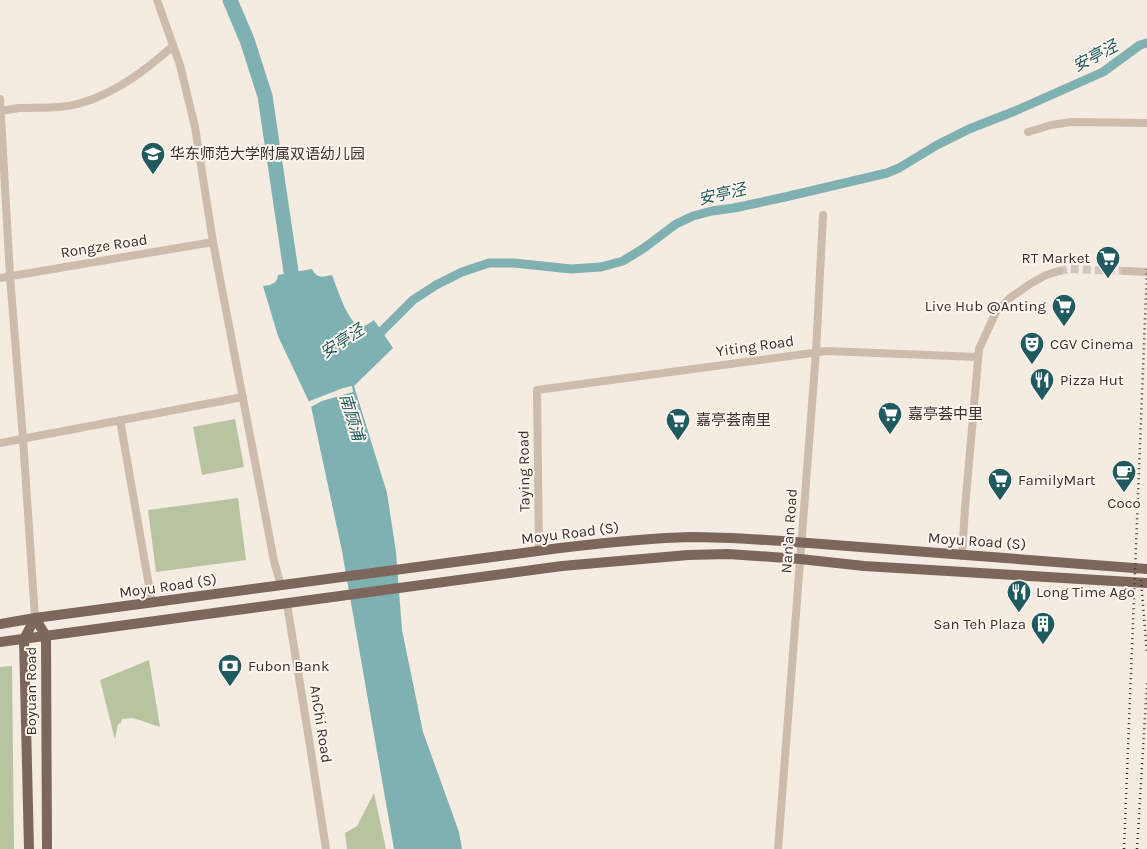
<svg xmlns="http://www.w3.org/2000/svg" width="1147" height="849" viewBox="0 0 1147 849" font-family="Karla,'Noto Sans SC',sans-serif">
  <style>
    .green { fill: #b8c4a0 }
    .water { fill: #7fb0b2 }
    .pier { fill: #f4ebe1 }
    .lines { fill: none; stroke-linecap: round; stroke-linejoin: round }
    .canal { stroke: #7fb0b2; stroke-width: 9 }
    .river { stroke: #7fb0b2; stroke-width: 15 }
    .minor-tunnel { stroke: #cfc6bd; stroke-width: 8; stroke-dasharray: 8 4; stroke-linecap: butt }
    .minor { stroke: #cdbbac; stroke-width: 8 }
    .major { stroke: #7d675c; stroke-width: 10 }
    .rail { stroke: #3b302b; stroke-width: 2.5; stroke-dasharray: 1 4; stroke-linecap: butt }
    .labels { text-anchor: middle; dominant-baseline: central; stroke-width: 4; stroke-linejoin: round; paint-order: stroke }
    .poi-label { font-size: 15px; fill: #3b302b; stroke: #fbf5ee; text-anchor: start }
    .street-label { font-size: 15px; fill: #3b302b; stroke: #fbf5ee }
    .water-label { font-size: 16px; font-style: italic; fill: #1f5a5e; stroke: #fbf5ee }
  </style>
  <rect width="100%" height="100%" fill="#f4ebe1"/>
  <path class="green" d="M235,419L244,467L202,475L193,427Z
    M238,498L246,560L156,572L148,510Z
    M149,660L160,727L133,718L122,719L121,723L118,724L115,739L117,748L100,680Z
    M12,666L14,849H0V667Z
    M374,793L386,849H347L345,833L357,826Z"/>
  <path class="water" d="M312,269C317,279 323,277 332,275C336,285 348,324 360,326C365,327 370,323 374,320L393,348L354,386L387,493L396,552L402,630L423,732L459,832L462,849H394L342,551L311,406L278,336L263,286C271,285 277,284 278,275Z"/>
  <path class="pier" d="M352,386L353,392L322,401L309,408L307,402L343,388Z"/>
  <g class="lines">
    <path class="canal" d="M374,339L413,300L436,285L462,272L489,263H514L571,269L601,267L623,261L644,248L676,224L693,216L712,211L734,208L785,197L887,173L899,168L937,145L969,129L1015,111L1103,72L1140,45L1147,43"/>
    <path class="river" d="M230,0L247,40L265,96L293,285L295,293"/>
    <path class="minor-tunnel" d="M1059,271L1069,269L1126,271"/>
    <path class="minor" d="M157,0L180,65L195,127L213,242L274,561L281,586
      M0,99L10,276L23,439L35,618
      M0,111C6,110 13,109 19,108C40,107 61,109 81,103C116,93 147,69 173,46
      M1028,132L1051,125L1071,122L1147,123
      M1126,271L1147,272
      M0,278L213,242
      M120,420L152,603
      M0,443L243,397
      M539,551L537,390L827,351L977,357
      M962,556L965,508L979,349L996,312L1010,298L1030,284L1046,275L1059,271
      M287,604L308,733L326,849
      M778,849L816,352L823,215"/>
    <path class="major" d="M35,618L46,636L47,849
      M0,624L35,618L560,548C603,543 646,538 690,537C721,537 751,539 782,541L1147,569
      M0,642L562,566L688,555L728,554L800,559L864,566L1147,583
      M29,849L24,639L35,618"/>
    <path class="rail" d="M1141,580L1147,654
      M1124,849L1147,269
      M1137,849L1147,683"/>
  </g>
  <defs>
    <symbol id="school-pin" viewBox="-11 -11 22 30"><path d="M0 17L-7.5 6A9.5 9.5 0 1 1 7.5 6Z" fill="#1f5a5e" stroke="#fbf5ee"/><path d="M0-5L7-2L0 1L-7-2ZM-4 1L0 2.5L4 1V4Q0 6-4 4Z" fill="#fff"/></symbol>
    <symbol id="supermarket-pin" viewBox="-11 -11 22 30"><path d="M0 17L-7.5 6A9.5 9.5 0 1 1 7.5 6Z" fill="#1f5a5e" stroke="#fbf5ee"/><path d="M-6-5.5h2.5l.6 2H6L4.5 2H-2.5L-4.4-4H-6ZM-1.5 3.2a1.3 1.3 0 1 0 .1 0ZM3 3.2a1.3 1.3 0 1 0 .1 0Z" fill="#fff"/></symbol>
    <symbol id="theatre-pin" viewBox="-11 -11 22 30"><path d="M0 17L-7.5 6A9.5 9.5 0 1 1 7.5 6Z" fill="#1f5a5e" stroke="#fbf5ee"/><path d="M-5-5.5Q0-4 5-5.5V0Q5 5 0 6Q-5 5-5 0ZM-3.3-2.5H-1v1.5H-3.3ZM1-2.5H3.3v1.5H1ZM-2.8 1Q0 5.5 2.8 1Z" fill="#fff"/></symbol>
    <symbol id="restaurant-pin" viewBox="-11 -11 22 30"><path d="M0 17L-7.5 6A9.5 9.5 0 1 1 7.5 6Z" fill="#1f5a5e" stroke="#fbf5ee"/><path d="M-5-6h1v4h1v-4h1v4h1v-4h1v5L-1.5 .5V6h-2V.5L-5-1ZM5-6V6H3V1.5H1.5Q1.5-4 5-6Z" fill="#fff"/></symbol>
    <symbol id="cafe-pin" viewBox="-11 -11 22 30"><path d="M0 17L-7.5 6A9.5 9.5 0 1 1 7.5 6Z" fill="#1f5a5e" stroke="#fbf5ee"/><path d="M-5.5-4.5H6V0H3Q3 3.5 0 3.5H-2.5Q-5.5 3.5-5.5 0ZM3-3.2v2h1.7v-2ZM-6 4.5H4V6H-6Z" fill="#fff"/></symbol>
    <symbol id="building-pin" viewBox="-11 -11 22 30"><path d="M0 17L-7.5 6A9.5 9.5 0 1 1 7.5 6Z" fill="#1f5a5e" stroke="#fbf5ee"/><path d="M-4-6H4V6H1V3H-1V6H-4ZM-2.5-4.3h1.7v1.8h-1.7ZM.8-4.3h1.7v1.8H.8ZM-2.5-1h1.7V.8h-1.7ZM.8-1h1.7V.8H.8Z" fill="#fff"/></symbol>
    <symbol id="bank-pin" viewBox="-11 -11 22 30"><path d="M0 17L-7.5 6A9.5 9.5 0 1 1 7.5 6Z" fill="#1f5a5e" stroke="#fbf5ee"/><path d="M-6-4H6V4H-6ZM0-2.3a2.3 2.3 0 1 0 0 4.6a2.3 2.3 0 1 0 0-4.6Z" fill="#fff"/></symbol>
  </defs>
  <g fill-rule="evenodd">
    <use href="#school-pin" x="139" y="140" width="28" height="38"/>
    <use href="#supermarket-pin" x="1094" y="244" width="28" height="38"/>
    <use href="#supermarket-pin" x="1050" y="292" width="28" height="38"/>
    <use href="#theatre-pin" x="1018" y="330" width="28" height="38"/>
    <use href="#restaurant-pin" x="1028" y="366" width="28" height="38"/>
    <use href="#supermarket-pin" x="876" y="400" width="28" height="38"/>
    <use href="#supermarket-pin" x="664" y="406" width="28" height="38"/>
    <use href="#cafe-pin" x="1110" y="458" width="28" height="38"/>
    <use href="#supermarket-pin" x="986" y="466" width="28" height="38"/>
    <use href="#restaurant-pin" x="1005" y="578" width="28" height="38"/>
    <use href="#building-pin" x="1029" y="610" width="28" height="38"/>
    <use href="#bank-pin" x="216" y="652" width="28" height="38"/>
  </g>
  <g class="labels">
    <g class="poi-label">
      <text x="170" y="154">华东师范大学附属双语幼儿园</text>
      <text x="1090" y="258" text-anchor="end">RT Market</text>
      <text x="1046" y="306" text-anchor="end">Live Hub @Anting</text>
      <text x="1050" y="344">CGV Cinema</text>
      <text x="1060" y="380">Pizza Hut</text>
      <text x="908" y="414">嘉亭荟中里</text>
      <text x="696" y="420">嘉亭荟南里</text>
      <text x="1018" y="480">FamilyMart</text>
      <text x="1124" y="503" text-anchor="middle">Coco</text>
      <text x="1036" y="592">Long Time Ago</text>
      <text x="1026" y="624" text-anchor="end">San Teh Plaza</text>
      <text x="248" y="666">Fubon Bank</text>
    </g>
    <g class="street-label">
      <text transform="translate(104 246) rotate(-9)">Rongze Road</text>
      <text transform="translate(755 346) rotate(-8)">Yiting Road</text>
      <text transform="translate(524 471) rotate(-91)">Taying Road</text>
      <text transform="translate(789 531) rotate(-86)">Nan'an Road</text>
      <text transform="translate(570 533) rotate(-7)">Moyu Road (S)</text>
      <text transform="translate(977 541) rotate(4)">Moyu Road (S)</text>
      <text transform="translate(168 586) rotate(-8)">Moyu Road (S)</text>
      <text transform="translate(31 691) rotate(-90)">Boyuan Road</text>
      <text transform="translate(321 724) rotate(81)">AnChi Road</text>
    </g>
    <g class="water-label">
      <text transform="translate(1095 56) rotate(-28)">安亭泾</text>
      <text transform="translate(722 194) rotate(-13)">安亭泾</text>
      <text transform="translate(342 341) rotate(-33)">安亭泾</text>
      <text transform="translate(352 417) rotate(73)">南顾浦</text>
    </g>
  </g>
</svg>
